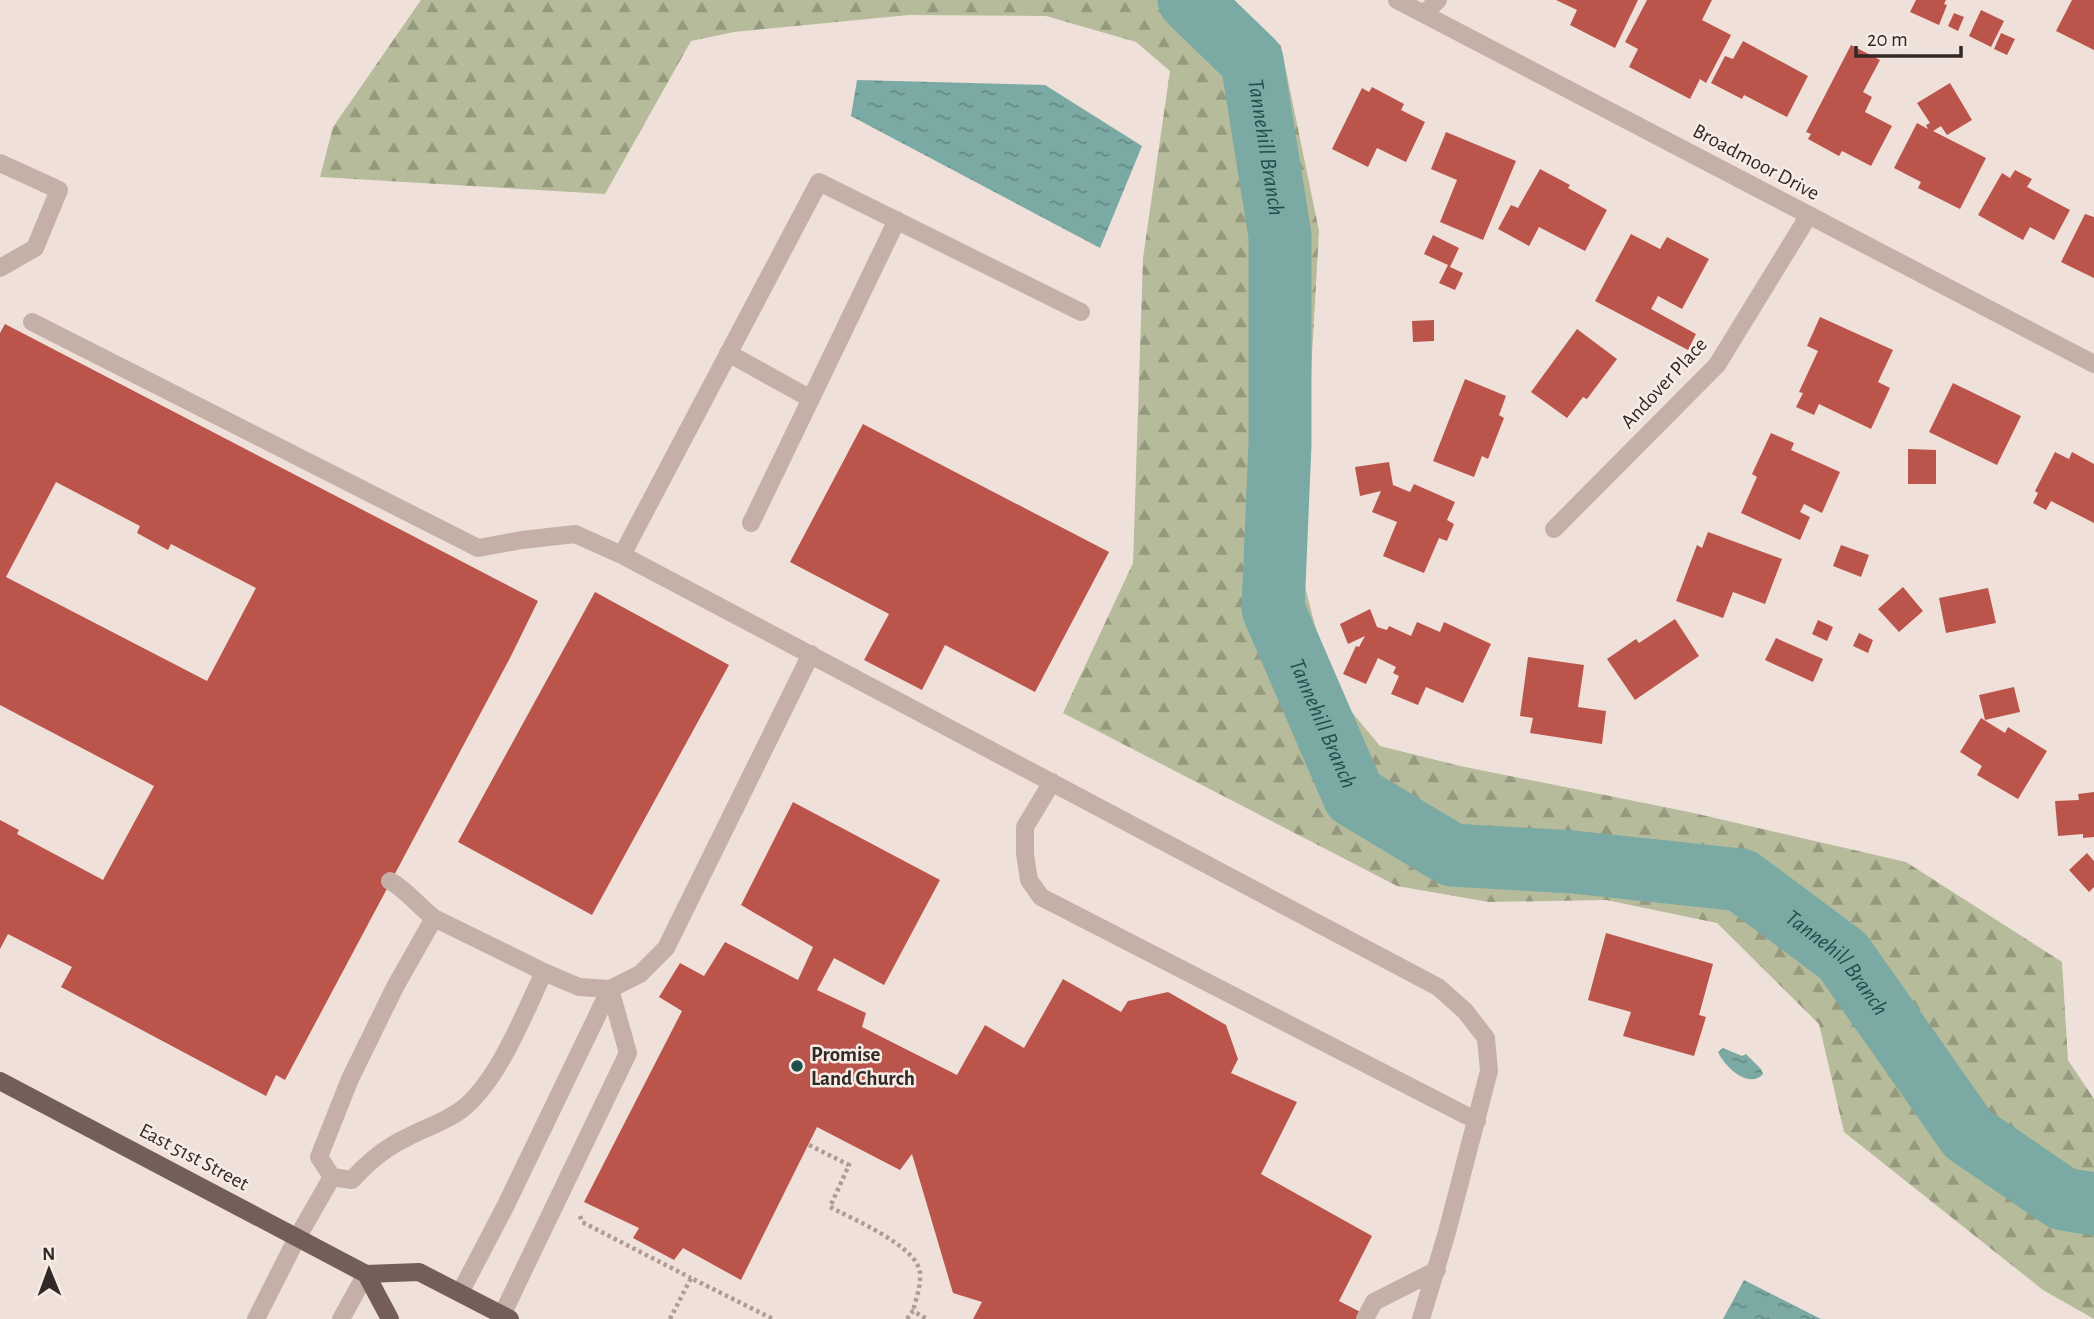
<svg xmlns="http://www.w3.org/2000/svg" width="2094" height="1319" viewBox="0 0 2094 1319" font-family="'Alegreya Sans',sans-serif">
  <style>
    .forest { fill: url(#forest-firs) }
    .water { fill: url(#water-ripples) }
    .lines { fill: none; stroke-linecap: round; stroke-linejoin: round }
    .river { stroke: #7ba9a4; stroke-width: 63 }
    .building { fill: #bb554b; fill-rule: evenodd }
    .path { stroke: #b19a91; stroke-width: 4.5; stroke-dasharray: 3.5 3.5; stroke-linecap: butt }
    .minor { stroke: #c5b0a7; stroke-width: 18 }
    .major { stroke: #735e59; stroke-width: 18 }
    .poi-dot { fill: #20504c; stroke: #f7ece5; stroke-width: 2.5 }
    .labels { text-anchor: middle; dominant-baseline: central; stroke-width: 5; stroke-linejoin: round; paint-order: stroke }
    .street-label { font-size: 21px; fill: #322927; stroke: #f7ece5 }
    .poi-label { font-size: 21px; font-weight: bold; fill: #322927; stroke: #f7ece5; text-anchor: start }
    .water-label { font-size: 23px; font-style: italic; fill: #20504c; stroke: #f7ece5 }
  </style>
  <defs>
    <pattern id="forest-firs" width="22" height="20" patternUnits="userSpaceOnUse" patternTransform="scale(1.75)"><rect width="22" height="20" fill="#b6bc9b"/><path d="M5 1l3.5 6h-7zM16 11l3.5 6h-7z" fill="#95997e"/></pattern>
    <pattern id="water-ripples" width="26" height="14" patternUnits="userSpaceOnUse" patternTransform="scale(1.75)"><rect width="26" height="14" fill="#7ba9a4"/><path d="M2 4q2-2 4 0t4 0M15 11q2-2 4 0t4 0" fill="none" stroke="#658a86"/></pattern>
  </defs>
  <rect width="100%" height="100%" fill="#efe1d9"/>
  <path class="forest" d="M421,0H1234L1281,46L1319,231L1300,568L1331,687L1380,746L1460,766L1689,812L1906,862L2062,962L2068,1060L2094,1099V1319L2043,1290L1844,1132L1819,1024L1717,923L1606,900L1489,902L1397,886L1063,713L1133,563L1143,258L1170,71L1136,42L1046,16L909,15L734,32L691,41L605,194L320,177L333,127Z"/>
  <path class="water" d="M857,80L1045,85L1142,146L1100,248L851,116Z
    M1723,1048L1742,1056L1746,1054L1761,1069L1763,1074C1749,1090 1724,1066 1718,1052Z
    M1744,1280L1821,1319H1723Z"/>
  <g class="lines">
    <path class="river" id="s1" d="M1189,0L1252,61L1280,236V444L1273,609L1354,796L1452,855L1573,862L1741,880L1843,956L1968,1134L2063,1199L2094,1204"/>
  </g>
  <path class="building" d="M1556,0H1638L1615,48L1570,25L1577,10Z
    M1647,0H1712L1702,20L1731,35L1706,83L1700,79L1690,99L1629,67L1638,49L1625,42Z
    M1916,0H1946L1944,4L1947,5L1939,25L1910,12Z
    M2072,0H2094V50L2056,31Z
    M1981,10L2004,21L1991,47L1969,36Z
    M1954,13L1964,17L1958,31L1948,26Z
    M2001,33L2015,39L2007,55L1994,49Z
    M1743,41L1808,76L1787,117L1744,95L1742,99L1711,83L1725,56L1733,59Z
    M1851,45L1880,60L1863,92L1872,97L1865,112L1892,126L1871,166L1842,151L1839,156L1808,139L1811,134L1806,132Z
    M1950,83L1972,120L1947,135L1941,126L1933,131L1986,158L1960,209L1918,188L1921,182L1894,168L1917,123L1928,129L1926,125L1930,123L1917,103Z
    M1372,87L1404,104L1401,110L1425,122L1406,162L1377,148L1368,167L1332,149L1362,88L1369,92Z
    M1446,132L1516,161L1483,240L1440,222L1457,180L1431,169Z
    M1540,169L1570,185L1568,188L1607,210L1585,251L1539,227L1529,246L1498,229L1511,205L1518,208Z
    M2015,170L2032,179L2027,187L2070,210L2054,240L2030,227L2023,240L1978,215L2002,173L2010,178Z
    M2085,214L2094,217V278L2061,262Z
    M1631,234L1660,249L1667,237L1709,259L1682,309L1658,296L1651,309L1696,334L1688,350L1595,301Z
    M1433,235L1459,248L1450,267L1463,273L1455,290L1439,283L1448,265L1424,254Z
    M1820,317L1893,350L1878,382L1890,388L1871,429L1819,404L1814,415L1796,407L1803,393L1799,392L1818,351L1807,346Z
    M1434,320V341L1413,342L1412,321Z
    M5,324L538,601L511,656L285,1080L276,1075L266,1096L61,987L72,967L8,934L0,949V820L19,830L17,834L103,880L154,786L0,705V333ZM56,482L140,526L137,533L168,550L171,544L256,588L207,681L6,577Z
    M1577,329L1617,359L1587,399L1583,397L1567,418L1531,392Z
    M1465,379L1506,396L1499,415L1504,418L1488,459L1482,456L1474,477L1433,461Z
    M1953,383L2021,416L1997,465L1929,432Z
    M863,424L1109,552L1035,692L945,645L922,690L864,660L889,614L790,562Z
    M1771,433L1794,443L1791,450L1840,472L1822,513L1804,504L1800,512L1810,517L1800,540L1741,513L1757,477L1752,474Z
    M1908,449L1936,450V484H1908Z
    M2055,452L2069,459L2072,452L2094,464V523L2051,501L2046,510L2033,503L2038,493L2035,491Z
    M1389,462L1393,485L1410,492L1414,484L1455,502L1447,520L1454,524L1447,541L1439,538L1424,573L1383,556L1397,522L1372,512L1381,491L1360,496L1355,467Z
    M1708,532L1782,559L1765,604L1733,592L1723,618L1676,601L1697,545L1702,548Z
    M1841,545L1869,555L1861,577L1833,566Z
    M1903,587L1923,611L1899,632L1878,609Z
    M1988,588L1996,623L1946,633L1939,598Z
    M595,592L729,665L592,915L458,842Z
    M1370,609L1377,627L1387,630L1389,626L1411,636L1417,622L1440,632L1444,622L1491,644L1463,703L1426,687L1418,705L1391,694L1399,676L1393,673L1396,667L1378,658L1366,684L1343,674L1356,646L1359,647L1365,636L1348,644L1340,624Z
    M1675,619L1699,656L1635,700L1607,659L1636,639L1639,643Z
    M1818,620L1833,627L1827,641L1812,634Z
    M1859,633L1873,640L1868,653L1853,646Z
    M1776,638L1823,659L1813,682L1765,660Z
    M1528,657L1584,665L1578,707L1606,711L1602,744L1530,733L1533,718L1520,716Z
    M2014,687L2020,712L1985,720L1979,695Z
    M1981,718L2005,733L2008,727L2047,751L2018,799L1977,775L1982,766L1960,752Z
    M2094,792V837L2083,838V834L2058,836L2055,801L2079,800L2078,794Z
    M793,802L940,880L884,985L834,958L817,990L866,1013L862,1027L957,1075L985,1025L1024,1048L1063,979L1121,1012L1128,1001L1168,992L1226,1025L1238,1059L1231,1073L1297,1102L1261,1174L1372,1236L1339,1301L1374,1319H973L982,1302L953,1293L912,1154L900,1170L817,1127L741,1280L683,1248L674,1260L633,1238L639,1228L584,1202L682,1011L659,997L680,963L704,976L725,942L798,980L813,947L741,905Z
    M2087,853L2094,861V887L2089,892L2069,870Z
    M1606,933L1713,964L1699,1015L1706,1017L1694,1056L1623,1036L1631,1012L1588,1000Z"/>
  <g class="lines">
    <path class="path" d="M809,1145L849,1165L830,1207C852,1219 918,1246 920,1273C921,1286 916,1299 913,1311
      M580,1216L582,1222L691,1278
      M670,1319L691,1278L773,1319
      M907,1319L913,1311L927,1319"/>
    <path class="minor" d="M1397,0L2094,364
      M1424,14L1438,0
      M0,163L59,190L35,248L0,268
      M32,322L478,548L522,540L575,534L622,555L1438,987L1465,1011L1486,1038L1489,1071L1447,1232L1421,1319
      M728,353L811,399
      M751,523L897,220
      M1554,529L1717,365L1809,215
      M622,555L819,182L1081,312
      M1052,782L1025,827V854L1029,880L1041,897L1477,1121
      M390,881C407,890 418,906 434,918L544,972L579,987L610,989L640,974L666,948L811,654
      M332,1177L352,1180C368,1162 386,1147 408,1137C425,1128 445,1122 461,1110C498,1082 524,1014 544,972
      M332,1177L319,1157L350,1079L395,987L434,918
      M460,1293L505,1207L610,989
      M502,1315L628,1053L610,989
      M256,1319L297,1238L332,1177
      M341,1319L366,1274
      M1365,1319L1374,1302L1437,1270"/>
    <path class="major" d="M0,1081L366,1274L419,1272L510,1319
      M366,1274L390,1319"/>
  </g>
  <circle class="poi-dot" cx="797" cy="1066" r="7"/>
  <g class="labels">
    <g class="street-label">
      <text transform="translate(1756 162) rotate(28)">Broadmoor Drive</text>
      <text transform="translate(1664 383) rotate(-47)">Andover Place</text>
      <text transform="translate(194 1157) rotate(28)">East 51st Street</text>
    </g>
    <g class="poi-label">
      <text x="811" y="1054">Promise<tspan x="811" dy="24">Land Church</tspan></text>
    </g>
    <g class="water-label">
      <text stroke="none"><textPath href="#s1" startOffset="175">Tannehill Branch</textPath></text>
      <text stroke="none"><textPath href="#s1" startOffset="763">Tannehill Branch</textPath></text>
      <text stroke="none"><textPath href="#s1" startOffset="1374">Tannehill Branch</textPath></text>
    </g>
  </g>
  <g transform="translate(49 1270) rotate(359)" stroke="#f7ece5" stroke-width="5" paint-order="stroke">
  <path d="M0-5L12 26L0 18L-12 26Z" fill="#322927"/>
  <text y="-10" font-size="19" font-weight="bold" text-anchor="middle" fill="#322927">N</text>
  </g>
  <path d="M1856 46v10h105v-10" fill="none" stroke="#322927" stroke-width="3.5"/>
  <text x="1867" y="46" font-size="21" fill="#322927" stroke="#f7ece5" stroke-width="5" paint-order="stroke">20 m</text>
</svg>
